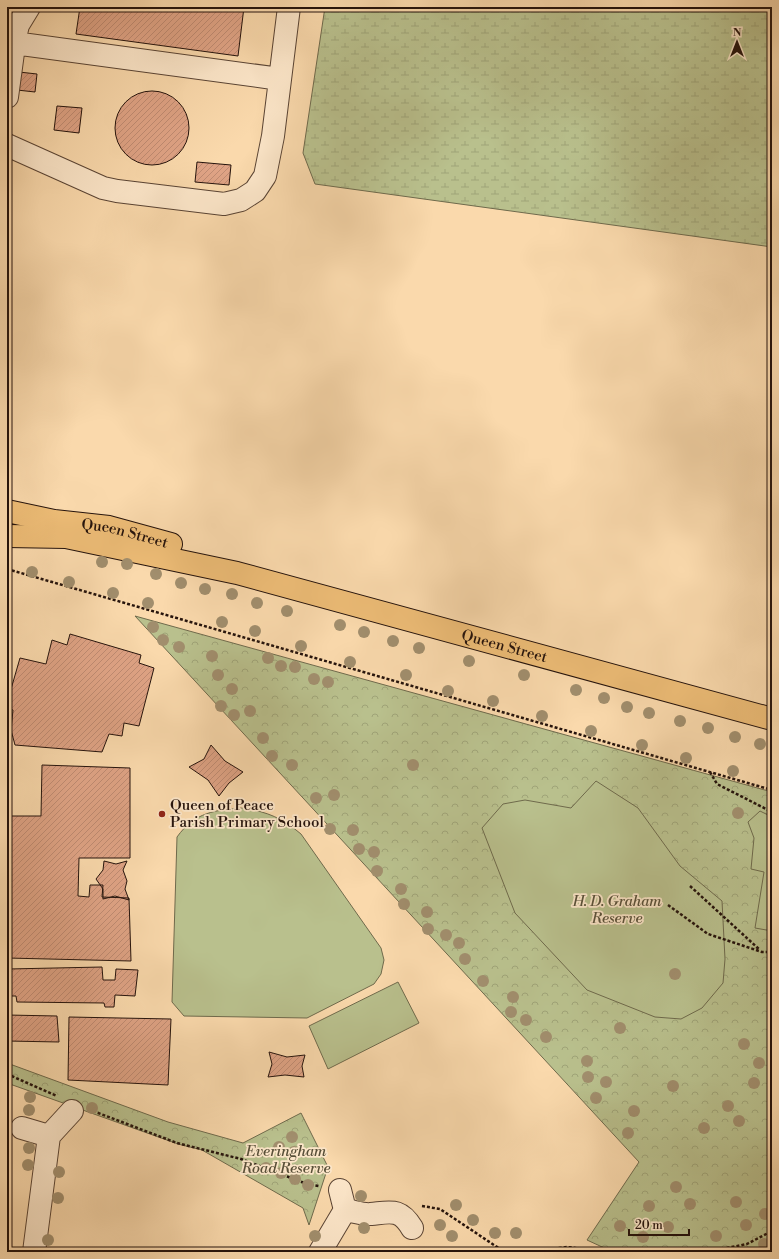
<svg xmlns="http://www.w3.org/2000/svg" width="779" height="1259" viewBox="0 0 779 1259" font-family="'Libre Bodoni',serif">
  <style>
    .wetland { fill: url(#wetland-marsh); stroke: #6f6a4c }
    .park { fill: url(#park-crowns); stroke: #6f6a4c }
    .pitch { fill: #b9c08d; stroke: #6f6a4c }
    .building { fill: url(#building-hatch); stroke: #25130c }
    .lines { fill: none; stroke-linecap: round; stroke-linejoin: round }
    .minor-casing { stroke: #5a4434; stroke-width: 24 }
    .major-casing { stroke: #25130c; stroke-width: 24 }
    .path { stroke: #25130c; stroke-width: 2.5; stroke-dasharray: 3 2; stroke-linecap: butt }
    .minor { stroke: #fce6c9; stroke-width: 22 }
    .major { stroke: #edbc76; stroke-width: 22 }
    .tree { fill: #a18e6d }
    .poi-dot { fill: #8f2418; stroke: #fce6c9; stroke-width: 1.5 }
    .labels { text-anchor: middle; dominant-baseline: central; stroke-width: 3.5; stroke-linejoin: round; paint-order: stroke }
    .street-label { font-size: 15px; fill: #25130c; stroke: #fce6c9 }
    .poi-label { font-size: 15px; fill: #25130c; stroke: #fce6c9; text-anchor: start }
    .park-label { font-size: 15px; font-style: italic; fill: #595039; stroke: #fce6c9 }
  </style>
  <defs>
    <pattern id="wetland-marsh" width="20" height="14" patternUnits="userSpaceOnUse"><rect width="20" height="14" fill="#b9c08d"/><path d="M1 5h8M5 5V1M11 12h8M15 12V8" fill="none" stroke="#9fa478"/></pattern>
    <pattern id="park-crowns" width="20" height="18" patternUnits="userSpaceOnUse"><rect width="20" height="18" fill="#b9c08d"/><path d="M2 6a3 3 0 1 1 6 0M12 15a3 3 0 1 1 6 0" fill="none" stroke="#9fa478"/></pattern>
    <pattern id="building-hatch" width="6" height="6" patternUnits="userSpaceOnUse"><rect width="6" height="6" fill="#dfa385"/><path d="M-1 1l2-2M0 6l6-6M5 7l2-2" fill="none" stroke="#bf8b72"/></pattern>
  </defs>
  <rect width="100%" height="100%" fill="#fad9ac"/>
  <filter id="stains"><feTurbulence type="fractalNoise" baseFrequency=".005" numOctaves="4"/><feColorMatrix values="0 0 0 0 .2 0 0 0 0 .09 0 0 0 0 .02 0 0 0 .5 -.17"/></filter>
  <radialGradient id="worn" r=".72"><stop offset=".6" stop-color="#630" stop-opacity="0"/><stop offset="1" stop-color="#630" stop-opacity=".3"/></radialGradient>
  <path class="wetland" d="M325,7H772V247L315,184L303,153Z"/>
  <path class="park" d="M135,616L772,792V1252H613L587,1240L639,1162Z
    M7,1063L168,1122L243,1143L301,1113L328,1167L309,1225L303,1208L202,1150L178,1144L7,1083Z"/>
  <path class="pitch" d="M596,781L638,808L680,866L722,901L725,959L723,983L702,1008L681,1019L655,1017L587,990L515,913L482,828L503,804L525,800L571,808Z
    M243,808C268,812 282,818 301,834L381,948L384,960L381,974L374,984L307,1018L184,1016L172,1002L177,837C195,812 215,810 243,808Z
    M760,811L772,817V931L755,928L764,872L751,869L754,838L748,822Z
    M398,982L419,1023L328,1069L309,1026Z"/>
  <path class="building" d="M80,7H244L238,56L76,34Z
    M19,72L37,74L35,92L17,90Z
    M115 128a37 37 0 1 1 74 0a37 37 0 1 1-74 0Z
    M57,106L82,108L79,133L54,130Z
    M197,162L231,165L229,185L195,182Z
    M70,634L141,655L139,663L154,668L139,726L124,723L122,736L109,734L102,752L15,745L11,730L13,710L7,708V703L20,658L46,664L52,640L67,645Z
    M211,745L225,761L243,772L229,783L219,796L208,780L189,767L204,759Z
    M42,765L130,768V858H79L78,896L89,897L90,885H103L102,897L129,898L131,961L7,958V816H41Z
    M104,861L116,864L127,861L123,870L127,881L125,889L129,900L115,896L103,899V889L96,879L103,870Z
    M102,967L103,980H115L116,969L138,970L135,996L115,995L114,1007H105L104,1003L17,1002L16,996H8V969Z
    M7,1015L57,1016L59,1042L7,1041Z
    M69,1017L171,1019L168,1085L68,1080Z
    M269,1052L287,1057L305,1055L302,1066L304,1077L285,1075L268,1077L272,1064Z"/>
  <g class="lines">
    <defs>
      <path id="minor" d="M14,43L280,79
        M7,97L15,38L18,25L29,7
        M7,145L103,188L117,191L224,204L241,200L255,191L265,176L273,136L289,7
        M22,1128L49,1136L72,1111
        M340,1190L345,1210C353,1211 363,1215 371,1214C391,1212 400,1208 412,1228
        M34,1252L49,1136
        M320,1252L345,1210"/>
      <g id="major">
        <path id="s1" d="M7,511L54,521L109,527L171,544"/>
        <path id="s2" d="M7,536L66,537L237,573L772,719"/>
      </g>
    </defs>
    <use href="#minor" class="minor-casing"/>
    <use href="#major" class="major-casing"/>
    <path class="path" d="M7,569L772,790
      M710,772L717,784L772,812
      M690,886L760,950
      M668,905L708,934L762,952H772
      M7,1074L57,1096
      M93,1111L177,1143L241,1159L307,1184L319,1186
      M422,1206L440,1209L497,1247L511,1252
      M529,1252L567,1247L610,1252
      M707,1252L747,1244L772,1231"/>
    <use href="#minor" class="minor"/>
    <use href="#major" class="major"/>
  </g>
  <g class="tree">
    <circle cx="102" cy="562" r="6"/>
    <circle cx="127" cy="564" r="6"/>
    <circle cx="32" cy="572" r="6"/>
    <circle cx="156" cy="574" r="6"/>
    <circle cx="69" cy="582" r="6"/>
    <circle cx="181" cy="583" r="6"/>
    <circle cx="205" cy="589" r="6"/>
    <circle cx="113" cy="593" r="6"/>
    <circle cx="232" cy="594" r="6"/>
    <circle cx="148" cy="603" r="6"/>
    <circle cx="257" cy="603" r="6"/>
    <circle cx="287" cy="611" r="6"/>
    <circle cx="222" cy="622" r="6"/>
    <circle cx="340" cy="625" r="6"/>
    <circle cx="153" cy="627" r="6"/>
    <circle cx="255" cy="631" r="6"/>
    <circle cx="364" cy="632" r="6"/>
    <circle cx="163" cy="640" r="6"/>
    <circle cx="393" cy="641" r="6"/>
    <circle cx="301" cy="646" r="6"/>
    <circle cx="179" cy="647" r="6"/>
    <circle cx="419" cy="648" r="6"/>
    <circle cx="212" cy="656" r="6"/>
    <circle cx="268" cy="658" r="6"/>
    <circle cx="469" cy="661" r="6"/>
    <circle cx="350" cy="662" r="6"/>
    <circle cx="281" cy="666" r="6"/>
    <circle cx="295" cy="667" r="6"/>
    <circle cx="218" cy="675" r="6"/>
    <circle cx="406" cy="675" r="6"/>
    <circle cx="524" cy="675" r="6"/>
    <circle cx="314" cy="679" r="6"/>
    <circle cx="328" cy="682" r="6"/>
    <circle cx="232" cy="689" r="6"/>
    <circle cx="576" cy="690" r="6"/>
    <circle cx="448" cy="691" r="6"/>
    <circle cx="604" cy="698" r="6"/>
    <circle cx="493" cy="701" r="6"/>
    <circle cx="221" cy="706" r="6"/>
    <circle cx="627" cy="707" r="6"/>
    <circle cx="250" cy="711" r="6"/>
    <circle cx="649" cy="713" r="6"/>
    <circle cx="234" cy="715" r="6"/>
    <circle cx="542" cy="716" r="6"/>
    <circle cx="680" cy="721" r="6"/>
    <circle cx="708" cy="728" r="6"/>
    <circle cx="591" cy="731" r="6"/>
    <circle cx="735" cy="737" r="6"/>
    <circle cx="263" cy="738" r="6"/>
    <circle cx="760" cy="744" r="6"/>
    <circle cx="642" cy="745" r="6"/>
    <circle cx="272" cy="756" r="6"/>
    <circle cx="686" cy="758" r="6"/>
    <circle cx="292" cy="765" r="6"/>
    <circle cx="413" cy="765" r="6"/>
    <circle cx="733" cy="771" r="6"/>
    <circle cx="334" cy="795" r="6"/>
    <circle cx="316" cy="798" r="6"/>
    <circle cx="738" cy="813" r="6"/>
    <circle cx="330" cy="829" r="6"/>
    <circle cx="353" cy="830" r="6"/>
    <circle cx="359" cy="849" r="6"/>
    <circle cx="374" cy="852" r="6"/>
    <circle cx="377" cy="871" r="6"/>
    <circle cx="401" cy="889" r="6"/>
    <circle cx="404" cy="904" r="6"/>
    <circle cx="427" cy="912" r="6"/>
    <circle cx="428" cy="929" r="6"/>
    <circle cx="446" cy="935" r="6"/>
    <circle cx="459" cy="943" r="6"/>
    <circle cx="465" cy="959" r="6"/>
    <circle cx="675" cy="974" r="6"/>
    <circle cx="483" cy="981" r="6"/>
    <circle cx="513" cy="997" r="6"/>
    <circle cx="511" cy="1012" r="6"/>
    <circle cx="526" cy="1020" r="6"/>
    <circle cx="620" cy="1028" r="6"/>
    <circle cx="546" cy="1037" r="6"/>
    <circle cx="744" cy="1044" r="6"/>
    <circle cx="587" cy="1061" r="6"/>
    <circle cx="759" cy="1063" r="6"/>
    <circle cx="588" cy="1077" r="6"/>
    <circle cx="606" cy="1082" r="6"/>
    <circle cx="754" cy="1083" r="6"/>
    <circle cx="673" cy="1086" r="6"/>
    <circle cx="30" cy="1097" r="6"/>
    <circle cx="596" cy="1098" r="6"/>
    <circle cx="728" cy="1106" r="6"/>
    <circle cx="92" cy="1108" r="6"/>
    <circle cx="29" cy="1110" r="6"/>
    <circle cx="634" cy="1111" r="6"/>
    <circle cx="739" cy="1121" r="6"/>
    <circle cx="704" cy="1128" r="6"/>
    <circle cx="628" cy="1133" r="6"/>
    <circle cx="292" cy="1137" r="6"/>
    <circle cx="279" cy="1147" r="6"/>
    <circle cx="29" cy="1148" r="6"/>
    <circle cx="294" cy="1152" r="6"/>
    <circle cx="28" cy="1165" r="6"/>
    <circle cx="266" cy="1168" r="6"/>
    <circle cx="59" cy="1172" r="6"/>
    <circle cx="281" cy="1173" r="6"/>
    <circle cx="295" cy="1179" r="6"/>
    <circle cx="308" cy="1185" r="6"/>
    <circle cx="676" cy="1187" r="6"/>
    <circle cx="361" cy="1196" r="6"/>
    <circle cx="58" cy="1198" r="6"/>
    <circle cx="736" cy="1202" r="6"/>
    <circle cx="690" cy="1204" r="6"/>
    <circle cx="456" cy="1205" r="6"/>
    <circle cx="649" cy="1206" r="6"/>
    <circle cx="765" cy="1214" r="6"/>
    <circle cx="473" cy="1220" r="6"/>
    <circle cx="440" cy="1225" r="6"/>
    <circle cx="746" cy="1225" r="6"/>
    <circle cx="620" cy="1226" r="6"/>
    <circle cx="668" cy="1227" r="6"/>
    <circle cx="364" cy="1228" r="6"/>
    <circle cx="495" cy="1233" r="6"/>
    <circle cx="516" cy="1233" r="6"/>
    <circle cx="315" cy="1236" r="6"/>
    <circle cx="452" cy="1236" r="6"/>
    <circle cx="716" cy="1236" r="6"/>
    <circle cx="643" cy="1237" r="6"/>
    <circle cx="48" cy="1240" r="6"/>
    <circle cx="764" cy="1244" r="6"/>
  </g>
  <circle class="poi-dot" cx="162" cy="814" r="4"/>
  <g class="labels">
    <g class="street-label">
      <text stroke="none"><textPath href="#s1" startOffset="120">Queen Street</textPath></text>
      <text stroke="none"><textPath href="#s2" startOffset="511">Queen Street</textPath></text>
    </g>
    <g class="poi-label">
      <text x="170" y="805">Queen of Peace<tspan x="170" dy="17">Parish Primary School</tspan></text>
    </g>
    <g class="park-label">
      <text x="617" y="901">H. D. Graham<tspan x="617" dy="17">Reserve</tspan></text>
      <text x="286" y="1151">Everingham<tspan x="286" dy="17">Road Reserve</tspan></text>
    </g>
  </g>
  <rect width="779" height="1259" fill="none" stroke="#fad9ac" stroke-width="24"/>
  <rect x="8" y="8" width="763" height="1243" fill="none" stroke="#25130c" stroke-width="2"/>
  <rect x="12" y="12" width="755" height="1235" fill="none" stroke="#25130c"/>
  <g transform="translate(737 42)" stroke="#fce6c9" stroke-width="3" paint-order="stroke">
  <path d="M0-3L7 15L0 10L-7 15Z" fill="#25130c"/>
  <text y="-6" font-size="11" font-weight="bold" text-anchor="middle" fill="#25130c">N</text>
  </g>
  <path d="M629 1229v6h60v-6" fill="none" stroke="#25130c" stroke-width="2"/>
  <text x="635" y="1229" font-size="12" fill="#25130c" stroke="#fce6c9" stroke-width="3" paint-order="stroke">20 m</text>
  <rect width="100%" height="100%" filter="url(#stains)"/>
  <rect width="100%" height="100%" fill="url(#worn)"/>
</svg>
